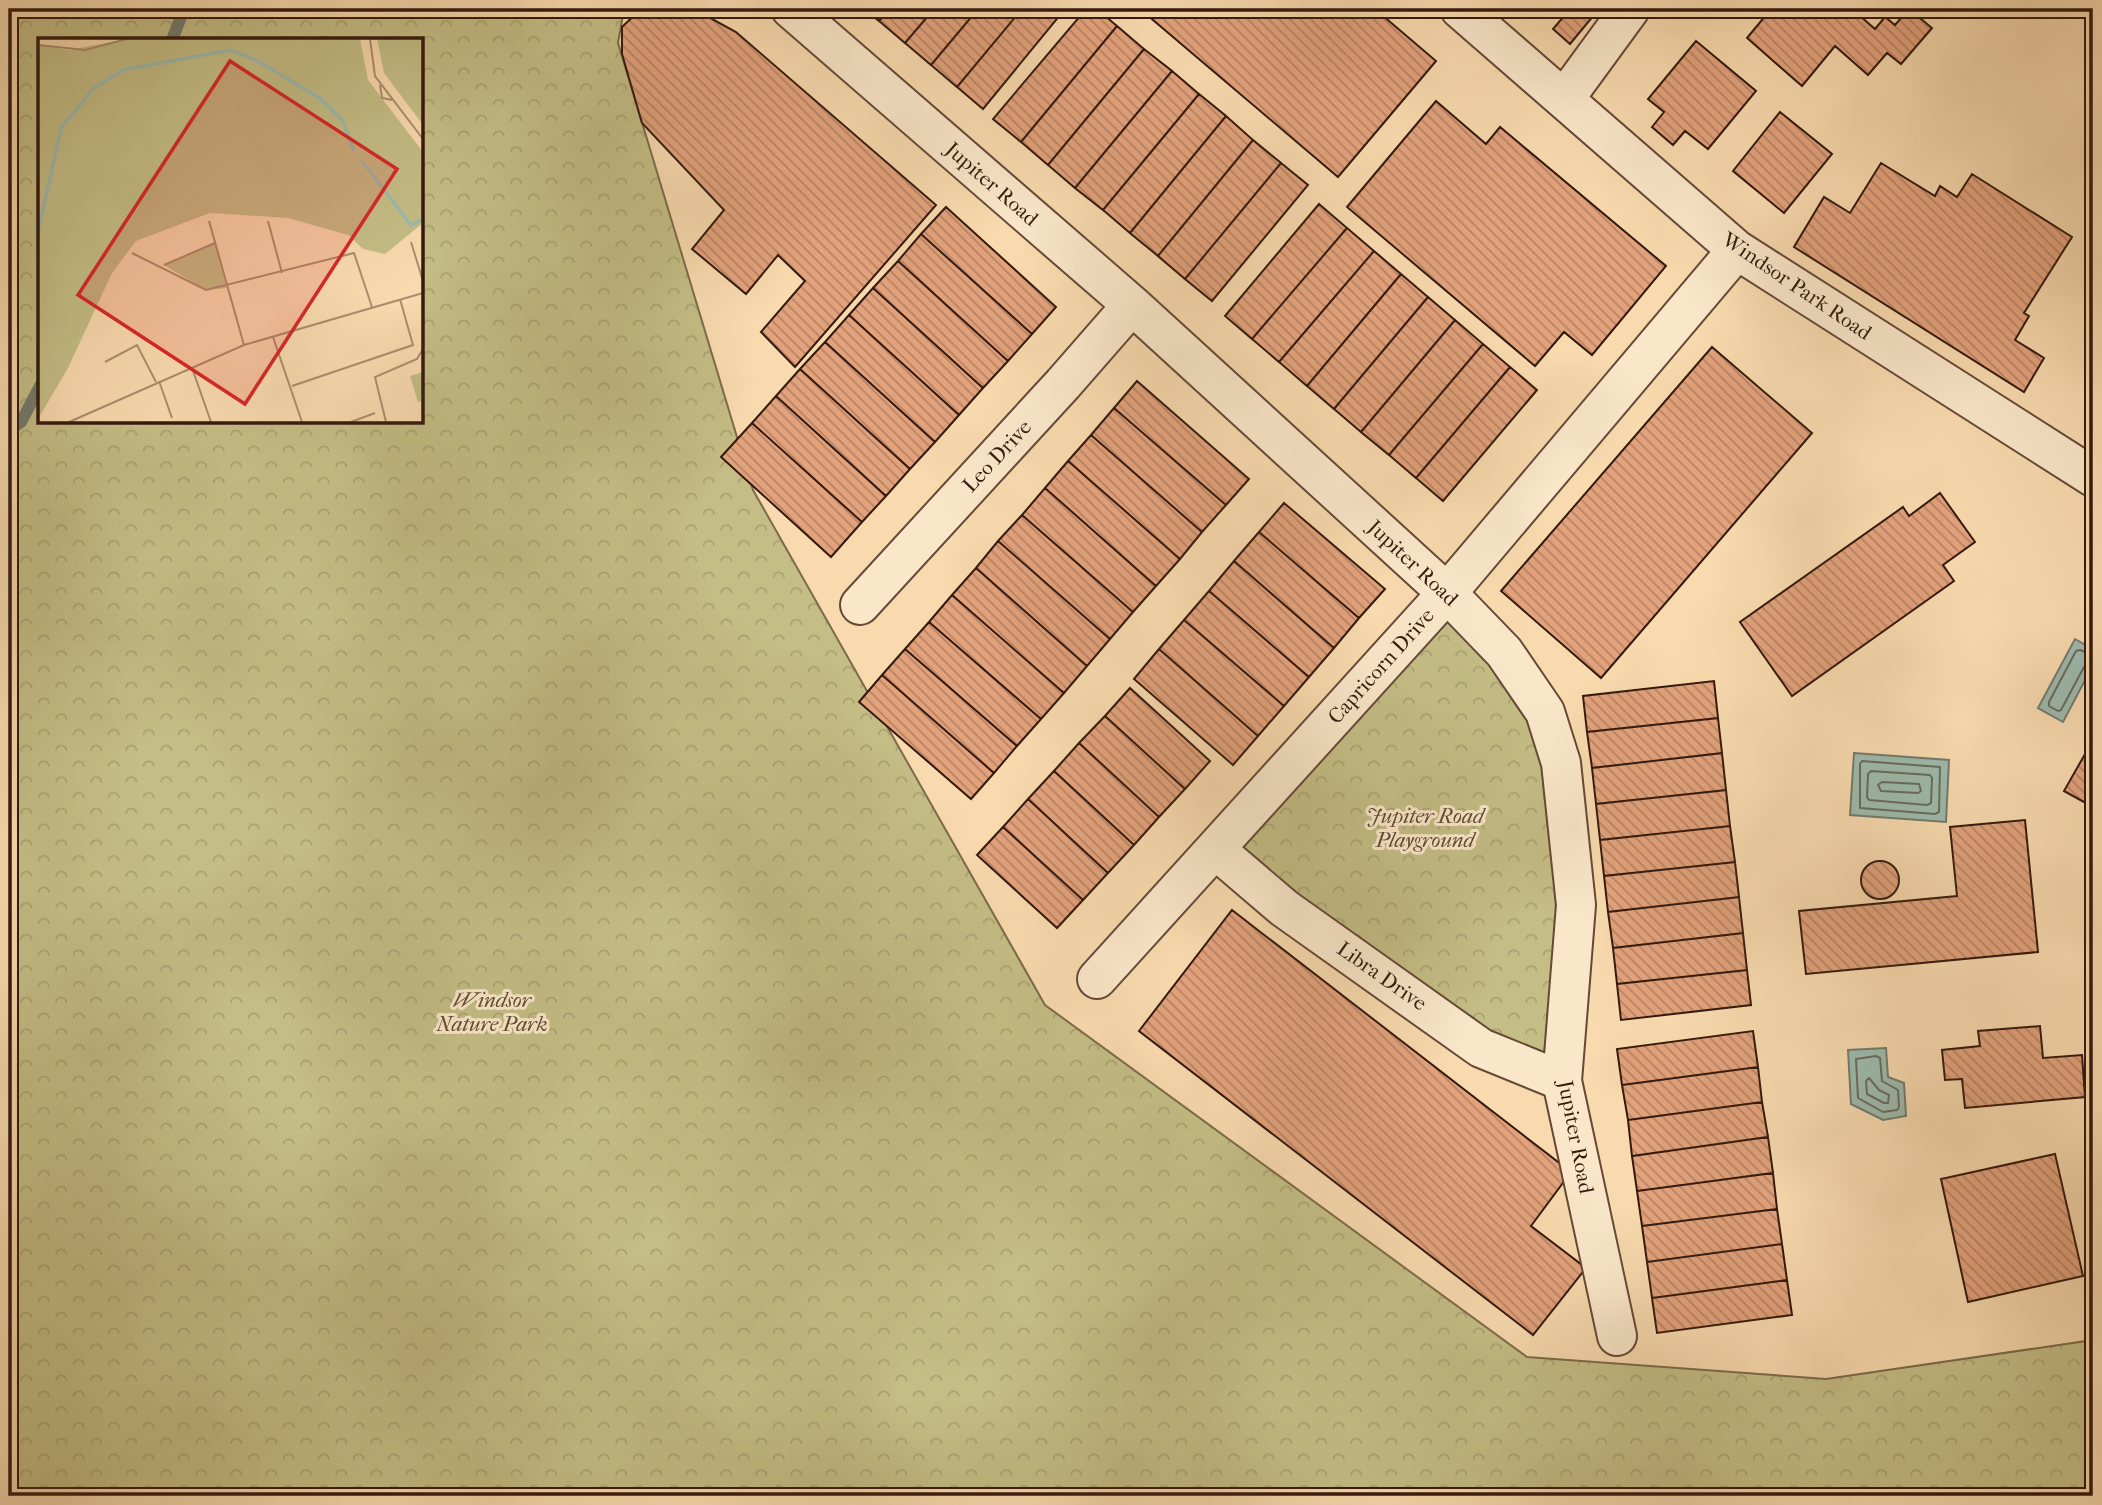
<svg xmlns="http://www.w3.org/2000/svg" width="2102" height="1505" viewBox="0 0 2102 1505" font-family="'IM FELL French Canon',serif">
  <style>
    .park { fill: url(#park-crowns); stroke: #7c6b4a; stroke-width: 2; fill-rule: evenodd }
    .water { fill: #9dbaad; stroke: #737a6d; stroke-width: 2 }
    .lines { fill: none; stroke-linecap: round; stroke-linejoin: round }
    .shore { stroke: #686a5e; stroke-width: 2 }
    .stream { stroke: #737a6d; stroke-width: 12 }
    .building { fill: url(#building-back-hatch); stroke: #34190e; stroke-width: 2 }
    .street-casing { stroke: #654936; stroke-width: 42 }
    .street { stroke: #fae7ca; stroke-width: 38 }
    .labels { text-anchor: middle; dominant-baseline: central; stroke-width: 6; stroke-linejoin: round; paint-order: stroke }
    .street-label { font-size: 21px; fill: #34190e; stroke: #fae7ca }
    .park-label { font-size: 21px; font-style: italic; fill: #5f4a32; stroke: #fae7ca }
    .inset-river { fill: none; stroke: #9dbaad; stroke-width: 3.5 }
    .inset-road { fill: none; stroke: #aa8d6e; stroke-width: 2 }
    .view { fill: #d62828; fill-opacity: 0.15; stroke: #d62828; stroke-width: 3.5 }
    .inset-edge { fill: none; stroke: #34190e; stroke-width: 3.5 }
  </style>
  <defs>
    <pattern id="park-crowns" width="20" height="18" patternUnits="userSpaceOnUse" patternTransform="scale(1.75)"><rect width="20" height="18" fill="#c4bd85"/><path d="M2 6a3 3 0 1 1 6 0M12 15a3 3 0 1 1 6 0" fill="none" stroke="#a9a272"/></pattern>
    <pattern id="building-back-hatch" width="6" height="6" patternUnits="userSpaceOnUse" patternTransform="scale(1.75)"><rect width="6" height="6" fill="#e2a27c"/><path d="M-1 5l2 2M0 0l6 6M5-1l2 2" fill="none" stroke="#b88364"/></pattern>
  </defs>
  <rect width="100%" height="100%" fill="#f8daae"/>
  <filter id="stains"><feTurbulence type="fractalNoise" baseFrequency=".00286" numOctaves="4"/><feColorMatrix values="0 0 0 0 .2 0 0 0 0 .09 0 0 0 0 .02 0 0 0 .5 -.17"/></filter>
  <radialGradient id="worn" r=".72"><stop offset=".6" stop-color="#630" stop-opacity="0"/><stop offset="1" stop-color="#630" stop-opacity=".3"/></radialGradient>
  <path class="park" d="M9,9H624L618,43L753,490L1045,1005L1527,1357L1826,1379L2093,1340V1496H9ZM40,40H422V422H40Z
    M1447,593L1561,763L1562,1081L1215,849Z"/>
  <path class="water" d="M2075,639L2093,649V665L2063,722L2038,708Z
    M1854,753L1949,760L1946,822L1850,815Z
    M1886,1048L1888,1077L1904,1083L1906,1116L1883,1120L1851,1104L1848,1050Z"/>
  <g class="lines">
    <path class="shore" d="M2093,655L2080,650L2076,651L2049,702V706L2058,711L2061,710L2084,667L2093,664
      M1862,761L1940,767L1939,812L1935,814L1860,808V764Z
      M1871,771L1930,775L1932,778L1931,803L1927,805L1869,800L1867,797L1868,774Z
      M1882,782L1919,784L1921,791L1918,793L1881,791L1878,785Z
      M1876,1056L1880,1058L1882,1081L1898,1090L1899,1107L1897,1110L1883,1112L1858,1098L1856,1059Z
      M1869,1078L1879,1090L1889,1095L1888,1103H1884L1867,1094L1866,1081Z"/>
    <path class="stream" d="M172,40L184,9
      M9,430L21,422L40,386"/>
  </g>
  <path class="building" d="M641,9H694L736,32L936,205L795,367L761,332L805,281L778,255L746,294L692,249L724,210L642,123L622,54V27Z
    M864,9H889L879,21Z
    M889,9H934L905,43L879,21Z
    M934,9H978L931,65L905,43Z
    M978,9H1022L957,87L931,65Z
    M1022,9H1065L983,109L957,87Z
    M1086,9H1097L1117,26L1021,142L993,119Z
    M1140,9H1375L1436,61L1338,177Z
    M1570,9H1599L1570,44L1553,29Z
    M1771,9H1852L1875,29L1885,17L1895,25L1909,9L1932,28L1901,64L1887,53L1868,75L1835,46L1802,86L1747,38Z
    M1117,26L1144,49L1048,165L1021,142Z
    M1696,41L1756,91L1708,149L1685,131L1673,145L1652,127L1664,112L1648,99Z
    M1144,49L1172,71L1075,188L1048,165Z
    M1172,71L1199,94L1103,210L1075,188Z
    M1199,94L1226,116L1130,233L1103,210Z
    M1436,101L1486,144L1500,127L1666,266L1592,355L1564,332L1535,366L1347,207Z
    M1780,112L1832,154L1784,213L1733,171Z
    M1226,116L1253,140L1158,256L1130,233Z
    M1253,140L1281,163L1185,279L1158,256Z
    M1281,163L1308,185L1212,301L1185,279Z
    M1881,163L1935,196L1940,186L1957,197L1972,174L2072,237L2024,313L2029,316L2015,340L2044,358L2024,392L1794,247L1824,197L1850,213Z
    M1319,204L1347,228L1252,339L1225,316Z
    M946,207L1056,307L1032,334L921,234Z
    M1347,228L1374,251L1279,362L1252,339Z
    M921,234L1032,334L1008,361L898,261Z
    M1374,251L1401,274L1307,386L1279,362Z
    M898,261L1008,361L983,388L873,288Z
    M1401,274L1428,297L1334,409L1307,386Z
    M873,288L983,388L959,415L849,315Z
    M1428,297L1455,320L1361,432L1334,409Z
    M849,315L959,415L935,442L825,342Z
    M1455,320L1483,344L1389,455L1361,432Z
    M825,342L935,442L910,469L800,369Z
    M1483,344L1510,367L1416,478L1389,455Z
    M1712,347L1812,433L1601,678L1501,591Z
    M1510,367L1537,390L1443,501L1416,478Z
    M800,369L910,469L886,496L776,396Z
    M1137,381L1249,479L1226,505L1114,408Z
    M776,396L886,496L862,522L752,423Z
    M1114,408L1226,505L1202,532L1091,435Z
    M752,423L862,522L831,557L721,457Z
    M1091,435L1202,532L1180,559L1068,461Z
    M1068,461L1180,559L1156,586L1045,488Z
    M1045,488L1156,586L1133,612L1022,515Z
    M1940,493L1975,542L1943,565L1954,581L1792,696L1740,622L1903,507L1909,516Z
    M1284,503L1385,589L1359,618L1259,532Z
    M1022,515L1133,612L1110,639L998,541Z
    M1259,532L1359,618L1334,648L1234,561Z
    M998,541L1110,639L1087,666L976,568Z
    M1234,561L1334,648L1309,677L1209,591Z
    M976,568L1087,666L1064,693L952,595Z
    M1209,591L1309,677L1284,706L1184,620Z
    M952,595L1064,693L1041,719L929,622Z
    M1184,620L1284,706L1258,736L1159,649Z
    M929,622L1041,719L1017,746L905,649Z
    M905,649L1017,746L994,773L882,675Z
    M1159,649L1258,736L1233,765L1134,679Z
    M882,675L994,773L971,799L859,702Z
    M1714,681L1718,718L1587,732L1583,696Z
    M1130,688L1210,761L1185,789L1105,716Z
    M1105,716L1185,789L1159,817L1079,743Z
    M1718,718L1722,753L1592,768L1587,732Z
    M2093,740V807L2064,791Z
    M1079,743L1159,817L1134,845L1054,771Z
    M1722,753L1726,790L1596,804L1592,768Z
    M1054,771L1134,845L1108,873L1028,799Z
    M1726,790L1730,826L1600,840L1596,804Z
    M1028,799L1108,873L1083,900L1003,827Z
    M2025,820L2038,952L1806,974L1799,911L1957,896L1950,827Z
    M1730,826L1735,862L1604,876L1600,840Z
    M1003,827L1083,900L1057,928L977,855Z
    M1861 880a19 19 0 1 1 38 0a19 19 0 1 1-38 0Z
    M1735,862L1739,897L1608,912L1604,876Z
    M1739,897L1743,933L1613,948L1608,912Z
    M1232,910L1571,1172L1531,1226L1586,1268L1533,1335L1139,1031Z
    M1743,933L1747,970L1617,984L1613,948Z
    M1747,970L1751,1005L1621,1020L1617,984Z
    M2040,1026L2043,1058L2082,1055L2085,1097L1965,1108L1962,1079L1945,1080L1942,1050L1980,1046L1978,1031Z
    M1753,1031L1758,1067L1622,1085L1617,1049Z
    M1758,1067L1762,1102L1628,1120L1622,1085Z
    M1762,1102L1768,1137L1632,1156L1628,1120Z
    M1768,1137L1773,1173L1637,1191L1632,1156Z
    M2055,1154L2083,1276L1968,1302L1941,1179Z
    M1773,1173L1777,1209L1642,1226L1637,1191Z
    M1777,1209L1782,1244L1647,1262L1642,1226Z
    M1782,1244L1787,1280L1652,1298L1647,1262Z
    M1787,1280L1792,1315L1657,1333L1652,1298Z"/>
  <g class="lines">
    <defs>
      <path id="street" d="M791,9L1132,305L1447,593L1504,652L1545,712L1561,763L1576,905L1562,1081L1617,1336
        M1460,9L1737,250L2093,477
        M1565,98L1630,9
        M860,605L1063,384L1132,305
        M1215,849L1284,908L1481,1048L1562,1081
        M1097,979L1447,593L1737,250"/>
    </defs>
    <use href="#street" class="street-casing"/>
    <use href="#street" class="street"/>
  </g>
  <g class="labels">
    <g class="street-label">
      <text transform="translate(992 184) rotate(41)">Jupiter Road</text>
      <text transform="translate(1797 286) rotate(34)">Windsor Park Road</text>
      <text transform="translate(997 456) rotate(-47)">Leo Drive</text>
      <text transform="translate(1413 563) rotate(43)">Jupiter Road</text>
      <text transform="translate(1381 666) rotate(-48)">Capricorn Drive</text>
      <text transform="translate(1382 976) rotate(35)">Libra Drive</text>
      <text transform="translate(1576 1137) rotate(79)">Jupiter Road</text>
    </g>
    <g class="park-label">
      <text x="1425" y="816">Jupiter Road<tspan x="1425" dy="24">Playground</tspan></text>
      <text x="492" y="1000">Windsor<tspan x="492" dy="24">Nature Park</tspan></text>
    </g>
  </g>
  <g transform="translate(38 38)">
    <rect width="385" height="385" fill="#f8daae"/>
    <path d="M339,1H385V87L346,35Z" fill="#c4bd85"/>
    <path d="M89,1H322L330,42L385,114V185L347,216L325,211L310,197L250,180L172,175L98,203L74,235L30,330L0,381V7L31,12ZM177,205L189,250L168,252L126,227Z" fill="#c4bd85"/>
    <path d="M385,334V362L380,364L372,338Z" fill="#c4bd85"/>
    <path class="inset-river" d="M324,123L373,187L385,181M0,194L23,90L55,51L85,32L192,12L220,23L283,61L305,83L316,113"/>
    <path class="inset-road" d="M332,1L337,38L385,101M0,7L47,12L89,1M342,47L344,60L354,62M171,183L206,307M230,183L244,235M373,204L385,243M94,215L168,252L316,215L334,269M126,227L177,205M235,299L264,384M67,324L99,307L118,344M154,330L173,384M121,343L134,380M254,348L375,307L362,261M31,384L206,307L385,255M313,384L337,375M348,384L337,339L379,321L385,311"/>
    <path class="view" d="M192,23L359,131L207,366L40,257Z"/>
    <rect width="385" height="385" class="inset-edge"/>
  </g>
  <rect width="2102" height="1505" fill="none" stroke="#f8daae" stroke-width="35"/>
  <rect x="10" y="10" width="2081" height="1484" fill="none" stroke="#34190e" stroke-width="3.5"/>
  <rect x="18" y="18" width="2067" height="1470" fill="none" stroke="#34190e" stroke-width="2"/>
  <rect width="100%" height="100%" filter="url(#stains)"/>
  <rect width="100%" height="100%" fill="url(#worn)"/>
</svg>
